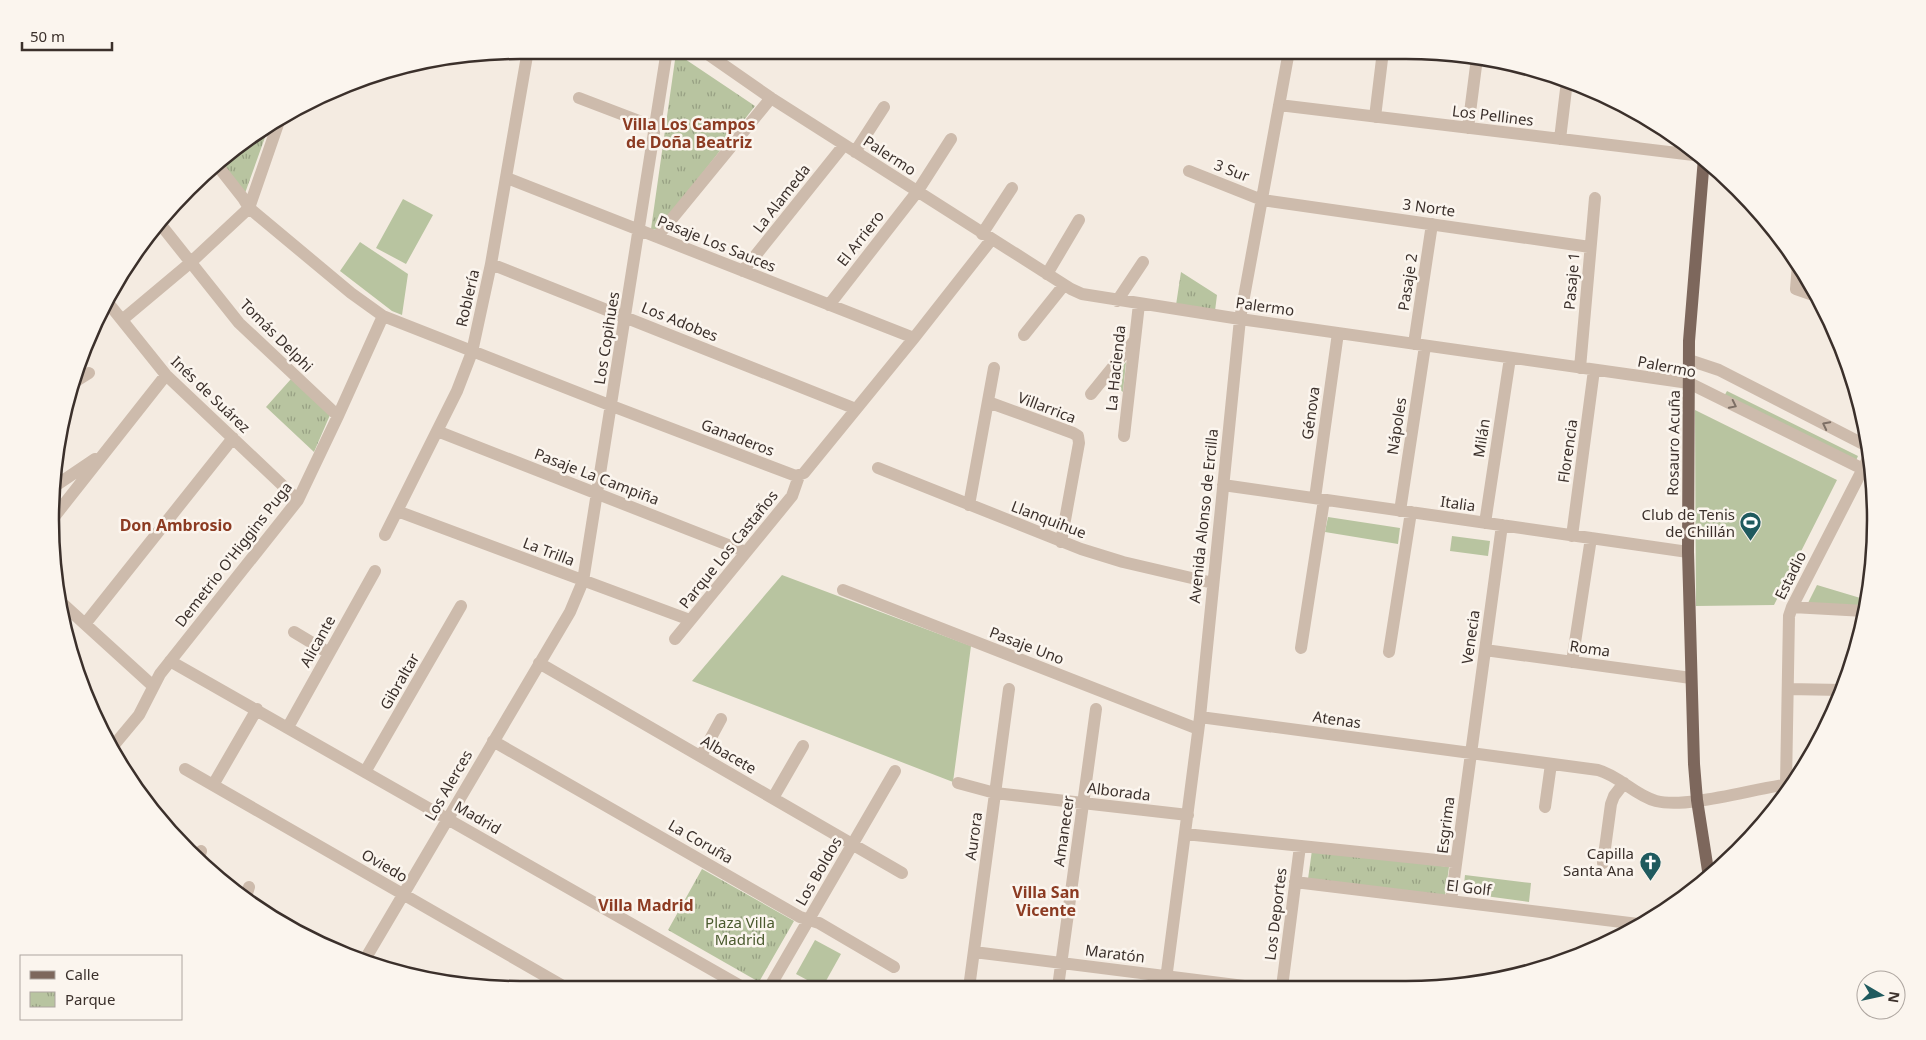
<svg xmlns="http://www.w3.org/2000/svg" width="1926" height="1040" viewBox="0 0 1926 1040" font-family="'Noto Sans',sans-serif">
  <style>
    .grass { fill: #b8c4a0 }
    .park { fill: url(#park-tufts) }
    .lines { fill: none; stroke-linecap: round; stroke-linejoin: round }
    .minor { stroke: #cdbbac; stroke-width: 12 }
    .major { stroke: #7d675c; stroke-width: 12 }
    .oneway { stroke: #7d6f65 }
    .labels { text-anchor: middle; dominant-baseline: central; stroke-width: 5; stroke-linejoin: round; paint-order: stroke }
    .street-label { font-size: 15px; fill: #3b302b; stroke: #fbf5ee }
    .poi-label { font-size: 15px; fill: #3b302b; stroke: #fbf5ee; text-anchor: end }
    .park-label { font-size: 15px; fill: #4a5a2e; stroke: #fbf5ee }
    .neighbourhood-label { font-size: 16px; font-weight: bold; fill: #8c3b22; stroke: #fbf5ee }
    .rim { fill: none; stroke: #3b302b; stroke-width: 2.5 }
  </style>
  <defs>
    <pattern id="park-tufts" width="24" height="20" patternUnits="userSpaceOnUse" patternTransform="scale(1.25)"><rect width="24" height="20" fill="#b8c4a0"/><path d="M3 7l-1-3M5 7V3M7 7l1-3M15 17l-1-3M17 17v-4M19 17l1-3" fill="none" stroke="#97a083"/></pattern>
  </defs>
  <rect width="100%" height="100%" fill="#f4ebe1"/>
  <path class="grass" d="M403,199L433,215L406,264L376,248Z
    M360,242L408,274L402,315L392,311L340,271Z
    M1126,362L1123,392L1110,381Z
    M1727,391L1858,456L1854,465L1722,400Z
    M1695,410L1837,480L1774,605L1696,606Z
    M1328,517L1400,528L1398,544L1325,532Z
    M1452,536L1490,541L1488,556L1450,551Z
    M782,575L971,646L953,782L692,681Z
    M1817,585L1867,600L1866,608L1807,605Z
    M1465,875L1531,883L1529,902L1463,893Z
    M815,940L841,954L822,988L796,974Z"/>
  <path class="park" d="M676,53L755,106L658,230L651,229Z
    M268,129L244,196L219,163L234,147Z
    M1181,272L1217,295L1215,311L1176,305Z
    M291,379L330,415L314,452L266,407Z
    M1312,850L1449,867L1445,896L1308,879Z
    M702,869L794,921L759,982L668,930Z"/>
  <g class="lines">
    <path class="minor" d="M702,50L771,98L1071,289L1082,294L1240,319L1689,383L1873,474
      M579,98L655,127
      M1279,105L1702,156
      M1375,117L1383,51
      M1468,128L1477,58
      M1560,139L1567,81
      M855,152L884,107
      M217,165L243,198L249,208L351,293L383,316L612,406L796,476L804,473L914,338L991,240
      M1189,171L1262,200L1590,247
      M507,178L914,338
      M161,225L239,323L338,416
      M982,234L1012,188
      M657,237L771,98
      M491,264L856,409
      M1798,264L1796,289L1819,297
      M743,271L844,145
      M1047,274L1079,220
      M1117,301L1143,262
      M109,304L166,375L298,500
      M829,305L917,192L951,139
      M122,320L190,263L249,208L278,124
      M1024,335L1064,285
      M1414,344L1432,224
      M1689,360L1719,370L1869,447
      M1580,368L1595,198
      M73,383L89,373
      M1091,394L1134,341
      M988,402L1073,433L1078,436L1079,443L1061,542
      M437,431L746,552
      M1124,436L1139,304
      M878,468L1081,549L1123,562L1213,583
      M58,484L95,459
      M1223,485L1688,552
      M1315,498L1338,333
      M969,505L994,368
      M397,511L690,620
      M1400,511L1425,346
      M54,517L166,375
      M1485,523L1510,358
      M385,535L457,391L472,352L491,264L528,50
      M1572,536L1594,370
      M843,590L1198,729
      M64,605L153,686
      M1792,607L1865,611
      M85,624L233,438
      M294,632L329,653
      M675,639L792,496L799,476
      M1301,648L1324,500
      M1485,650L1691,678
      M1389,652L1411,512
      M170,661L744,988
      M1572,662L1591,538
      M539,663L902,873
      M1788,689L1842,690
      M1200,717L1598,770C1620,776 1634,795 1656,801C1688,809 1755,788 1790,784
      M288,727L375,571
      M493,741L800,917L819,923L894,967
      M114,745L139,715L160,674L298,500L338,416L383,316
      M701,756L721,719
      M185,769L568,989
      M365,772L461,606
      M958,783L995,793L1188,815
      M1786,784L1789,616L1792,607L1871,453
      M213,785L257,709
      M773,798L803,746
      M1545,807L1551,764
      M1185,834L1456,862
      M198,860L201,851
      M1603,863L1611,804L1614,796L1624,783
      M1295,882L1638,924
      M245,900L249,887
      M1451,901L1502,525
      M974,952L1252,987
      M364,961L570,612L583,581L667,50
      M1058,987L1096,709
      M1165,987L1200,717L1240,319L1289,51
      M1282,987L1300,846
      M769,988L895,771
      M969,988L1009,689"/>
    <path class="major" d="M1704,158L1689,341L1688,552L1694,764L1697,800L1709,877"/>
  </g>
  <defs><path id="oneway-chevron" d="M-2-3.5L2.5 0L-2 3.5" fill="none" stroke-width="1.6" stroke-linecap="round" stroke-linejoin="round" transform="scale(1.25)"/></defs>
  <g class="oneway">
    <use href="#oneway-chevron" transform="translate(1733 405) rotate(26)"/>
    <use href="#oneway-chevron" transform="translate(1826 425) rotate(-153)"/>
  </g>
  <defs>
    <symbol id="stadium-pin" viewBox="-11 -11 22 30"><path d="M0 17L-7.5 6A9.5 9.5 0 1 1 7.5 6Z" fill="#1f5a5e" stroke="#fbf5ee"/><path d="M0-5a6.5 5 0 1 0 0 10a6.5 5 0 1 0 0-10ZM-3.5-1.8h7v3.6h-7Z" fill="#fff"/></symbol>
    <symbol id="church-pin" viewBox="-11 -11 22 30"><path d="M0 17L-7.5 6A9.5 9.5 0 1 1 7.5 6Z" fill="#1f5a5e" stroke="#fbf5ee"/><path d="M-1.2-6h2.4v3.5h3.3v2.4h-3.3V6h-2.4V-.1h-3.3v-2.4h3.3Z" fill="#fff"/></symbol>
  </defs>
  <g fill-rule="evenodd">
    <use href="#stadium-pin" x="1738" y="510" width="25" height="34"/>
    <use href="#church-pin" x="1638" y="850" width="25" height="34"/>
  </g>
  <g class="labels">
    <g class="street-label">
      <text transform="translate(1493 115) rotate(7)">Los Pellines</text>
      <text transform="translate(890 155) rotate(33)">Palermo</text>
      <text transform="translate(1232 170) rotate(21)">3 Sur</text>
      <text transform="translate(781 198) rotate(-52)">La Alameda</text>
      <text transform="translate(1429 207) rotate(8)">3 Norte</text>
      <text transform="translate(860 238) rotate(-52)">El Arriero</text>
      <text transform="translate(717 243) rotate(22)">Pasaje Los Sauces</text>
      <text transform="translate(1571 281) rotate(-85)">Pasaje 1</text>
      <text transform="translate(1407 282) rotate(-81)">Pasaje 2</text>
      <text transform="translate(467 298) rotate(-77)">Roblería</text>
      <text transform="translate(1265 306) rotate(8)">Palermo</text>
      <text transform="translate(680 321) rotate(22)">Los Adobes</text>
      <text transform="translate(277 335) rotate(45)">Tomás Delphi</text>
      <text transform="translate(606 338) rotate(-81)">Los Copihues</text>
      <text transform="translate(1667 366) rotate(11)">Palermo</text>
      <text transform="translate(1115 368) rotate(-84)">La Hacienda</text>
      <text transform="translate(211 394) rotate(44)">Inés de Suárez</text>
      <text transform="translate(1047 407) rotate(21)">Villarrica</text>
      <text transform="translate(1310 413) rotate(-82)">Génova</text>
      <text transform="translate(1396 426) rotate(-81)">Nápoles</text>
      <text transform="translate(738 437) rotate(21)">Ganaderos</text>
      <text transform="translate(1481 438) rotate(-81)">Milán</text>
      <text transform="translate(1673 443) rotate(-89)">Rosauro Acuña</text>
      <text transform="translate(1567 451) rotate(-82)">Florencia</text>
      <text transform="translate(597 476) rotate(21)">Pasaje La Campiña</text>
      <text transform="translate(1458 503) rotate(8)">Italia</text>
      <text transform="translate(1203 516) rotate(-84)">Avenida Alonso de Ercilla</text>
      <text transform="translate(1049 519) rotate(21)">Llanquihue</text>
      <text transform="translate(728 549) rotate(-51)">Parque Los Castaños</text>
      <text transform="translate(549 551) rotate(21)">La Trilla</text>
      <text transform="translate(233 554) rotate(-52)">Demetrio O'Higgins Puga</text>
      <text transform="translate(1790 575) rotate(-64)">Estadio</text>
      <text transform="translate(1470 637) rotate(-82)">Venecia</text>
      <text transform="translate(317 641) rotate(-61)">Alicante</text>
      <text transform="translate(1027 645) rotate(21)">Pasaje Uno</text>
      <text transform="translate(1590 648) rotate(8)">Roma</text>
      <text transform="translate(399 681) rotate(-60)">Gibraltar</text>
      <text transform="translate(1337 719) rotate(8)">Atenas</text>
      <text transform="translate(729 754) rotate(30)">Albacete</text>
      <text transform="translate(448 785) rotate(-60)">Los Alerces</text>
      <text transform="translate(1119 791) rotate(7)">Alborada</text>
      <text transform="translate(478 817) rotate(30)">Madrid</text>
      <text transform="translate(1445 825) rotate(-83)">Esgrima</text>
      <text transform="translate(1063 831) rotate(-82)">Amanecer</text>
      <text transform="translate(973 836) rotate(-82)">Aurora</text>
      <text transform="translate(701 841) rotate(30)">La Coruña</text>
      <text transform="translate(385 865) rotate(30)">Oviedo</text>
      <text transform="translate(818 871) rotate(-60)">Los Boldos</text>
      <text transform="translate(1469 887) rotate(7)">El Golf</text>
      <text transform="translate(1275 914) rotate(-83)">Los Deportes</text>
      <text transform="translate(1115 953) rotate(7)">Maratón</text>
    </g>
    <g class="poi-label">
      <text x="1735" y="514">Club de Tenis<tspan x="1735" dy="17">de Chillán</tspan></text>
      <text x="1634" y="853">Capilla<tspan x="1634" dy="17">Santa Ana</tspan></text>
    </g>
    <g class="park-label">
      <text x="740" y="922">Plaza Villa<tspan x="740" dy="17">Madrid</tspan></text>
    </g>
    <g class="neighbourhood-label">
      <text x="689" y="124">Villa Los Campos<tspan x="689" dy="18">de Doña Beatriz</tspan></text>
      <text x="176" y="525">Don Ambrosio</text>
      <text x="1046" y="892">Villa San<tspan x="1046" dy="18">Vicente</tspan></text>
      <text x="646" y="905">Villa Madrid</text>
    </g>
  </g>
  <path d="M0 0H1926V1040H0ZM520 59H1406A461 461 0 0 1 1867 520V520A461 461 0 0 1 1406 981H520A461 461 0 0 1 59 520V520A461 461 0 0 1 520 59Z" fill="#fbf5ee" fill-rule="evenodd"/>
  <path class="rim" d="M520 59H1406A461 461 0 0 1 1867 520V520A461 461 0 0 1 1406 981H520A461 461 0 0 1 59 520V520A461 461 0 0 1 520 59Z"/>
  <rect x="20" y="955" width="162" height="65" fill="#fbf5ee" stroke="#aea6a0"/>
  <rect x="30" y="971" width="25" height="8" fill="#7d675c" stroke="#aea6a0"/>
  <text x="65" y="980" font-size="15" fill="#3b302b">Calle</text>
  <rect x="30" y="992" width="25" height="15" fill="url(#park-tufts)" stroke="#aea6a0"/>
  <text x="65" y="1005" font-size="15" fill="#3b302b">Parque</text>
  <g transform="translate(1881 995) rotate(99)"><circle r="24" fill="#fbf5ee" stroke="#aea6a0"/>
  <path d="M0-4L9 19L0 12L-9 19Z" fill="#1f5a5e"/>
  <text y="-8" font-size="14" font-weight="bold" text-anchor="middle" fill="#3b302b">N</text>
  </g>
  <path d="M22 42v8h90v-8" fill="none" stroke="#3b302b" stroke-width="2.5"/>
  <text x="30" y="42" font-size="15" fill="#3b302b" stroke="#fbf5ee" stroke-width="4" paint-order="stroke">50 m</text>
</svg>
